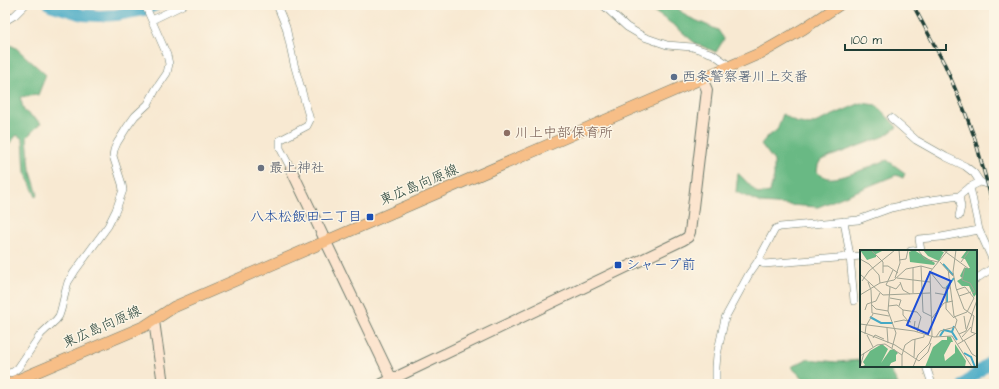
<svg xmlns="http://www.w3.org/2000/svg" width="999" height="389" viewBox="0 0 999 389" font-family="'Architects Daughter','Klee One',sans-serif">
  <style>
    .forest { fill: #69b984; stroke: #447b5c }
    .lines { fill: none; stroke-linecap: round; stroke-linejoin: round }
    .river { stroke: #45a9c5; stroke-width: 12 }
    .street-casing { stroke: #6b796b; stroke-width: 8 }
    .secondary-casing { stroke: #6b796b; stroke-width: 12 }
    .primary-casing { stroke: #6b796b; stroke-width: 12 }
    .street { stroke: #fff; stroke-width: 7 }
    .secondary { stroke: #fce5cf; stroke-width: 10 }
    .primary { stroke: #f7be87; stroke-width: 11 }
    .rail-casing { stroke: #1f3d34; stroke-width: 3.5 }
    .rail { stroke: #fcf5e5; stroke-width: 2; stroke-dasharray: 6; stroke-linecap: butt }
    .service-dot { fill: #5c6f8a; stroke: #fcf5e5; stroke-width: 1.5 }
    .education-dot { fill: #8d6e63; stroke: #fcf5e5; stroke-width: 1.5 }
    .worship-dot { fill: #6b7280; stroke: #fcf5e5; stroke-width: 1.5 }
    .transit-dot { fill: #1a4fb4; stroke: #fcf5e5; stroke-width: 1.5 }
    .labels { text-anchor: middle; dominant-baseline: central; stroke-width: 3; stroke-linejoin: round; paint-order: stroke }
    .service-label { font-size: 14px; fill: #4e5e75; stroke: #fcf5e5; text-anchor: start }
    .education-label { font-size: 14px; fill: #785e54; stroke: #fcf5e5; text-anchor: start }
    .worship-label { font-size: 14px; fill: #5b616d; stroke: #fcf5e5; text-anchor: start }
    .street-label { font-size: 14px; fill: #1f3d34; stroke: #fcf5e5 }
    .transit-label { font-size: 14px; fill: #164399; stroke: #fcf5e5; text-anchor: end }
    .inset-river { fill: none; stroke: #45a9c5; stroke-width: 2 }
    .inset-road { fill: none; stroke: #a1a493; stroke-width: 1 }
    .view { fill: #1d4ed8; fill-opacity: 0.15; stroke: #1d4ed8; stroke-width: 2 }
    .inset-edge { fill: none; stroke: #1f3d34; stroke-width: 2 }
  </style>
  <rect width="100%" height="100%" fill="#fcf5e5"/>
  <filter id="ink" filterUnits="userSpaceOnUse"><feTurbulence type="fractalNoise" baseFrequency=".025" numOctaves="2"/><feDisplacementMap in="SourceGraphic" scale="8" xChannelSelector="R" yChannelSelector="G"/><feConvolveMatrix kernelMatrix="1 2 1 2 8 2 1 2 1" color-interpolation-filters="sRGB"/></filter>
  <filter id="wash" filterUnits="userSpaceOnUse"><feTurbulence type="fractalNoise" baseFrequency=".012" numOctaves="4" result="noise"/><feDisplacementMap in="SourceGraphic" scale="16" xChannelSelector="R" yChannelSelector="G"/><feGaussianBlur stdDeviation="0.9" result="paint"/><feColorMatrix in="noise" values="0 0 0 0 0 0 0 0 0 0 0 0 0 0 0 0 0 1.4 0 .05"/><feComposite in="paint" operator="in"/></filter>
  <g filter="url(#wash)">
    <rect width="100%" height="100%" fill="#f8e9d2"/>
    <path class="forest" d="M650,5H674L686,16L718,30L724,39L716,52L695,43L675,26L652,10Z
      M5,42L16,48L46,75L38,95L20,97L24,111L41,123L27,137L30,169L38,195L36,197L25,172L23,139L17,135L5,148Z
      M861,103L876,105L897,127L885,136L821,160L818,165L817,172C820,175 824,177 828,178C842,180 873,165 887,160L905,173L903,178L896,175L818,207L761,203L736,192L738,173L758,194L770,192L774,177V161L761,144L767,137L777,130L783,114L795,122L810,125Z
      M807,359L837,362L861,360V366H888L898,384H810L791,367Z"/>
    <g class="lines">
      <path class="river" d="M50,5L83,15L100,16L116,15L144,10L156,5
        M964,384L990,362L994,357"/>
    </g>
  </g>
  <g filter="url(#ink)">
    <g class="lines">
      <defs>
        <path id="street" d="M277,5L286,27L294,64L310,120L307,126L280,140V148L291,169
          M603,5L627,27L644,37L667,45L692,47L713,54L730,66
          M152,20L183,5
          M5,21L15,15L25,5
          M891,118L916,140L946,157L965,166L974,173L980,182
          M970,187L979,230L994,263
          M959,196L961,207L959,216
          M844,221L850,256L854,301
          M911,251L921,250
          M921,251L919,239L941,237L979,230
          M758,261L764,264L861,256
          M976,279L994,267
          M926,366L932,384
          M5,374L13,372L18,368L41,334L56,320L59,316L61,310L66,289L68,282L75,271L108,226L116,210L123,190L122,184L113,156L114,150L117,143L127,127L135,116L148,104L156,89L167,73L169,64L167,55L145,5
          M716,384V367L717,355L725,318L749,274L758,261L775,229L780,227L858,220L891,208L924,201L959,196L970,187L980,182L994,186"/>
        <path id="secondary" d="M291,169L394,384
          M154,321L163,384
          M382,384L683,240L688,237L690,232L707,90L702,78"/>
        <path id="primary" d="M8,384L145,326L174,307L763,52L803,29L839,5"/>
      </defs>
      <use href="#street" class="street-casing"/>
      <use href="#secondary" class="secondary-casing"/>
      <use href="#primary" class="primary-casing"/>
      <use href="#street" class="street"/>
      <use href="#secondary" class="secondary"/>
      <use href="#primary" class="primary"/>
      <defs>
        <path id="rail" d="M913,5L945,65L965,112L975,139L994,208"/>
      </defs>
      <use href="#rail" class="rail-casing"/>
      <use href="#rail" class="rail"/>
    </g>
  </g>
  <circle class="service-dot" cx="674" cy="77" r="4"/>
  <circle class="education-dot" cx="507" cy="133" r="4"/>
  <circle class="worship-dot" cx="261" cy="168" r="4"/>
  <g class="transit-dot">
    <rect x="366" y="213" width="8" height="8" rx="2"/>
    <rect x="614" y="261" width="8" height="8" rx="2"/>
  </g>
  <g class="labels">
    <g class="service-label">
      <text x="682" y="77">西条警察署川上交番</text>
    </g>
    <g class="education-label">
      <text x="515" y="133">川上中部保育所</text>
    </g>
    <g class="worship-label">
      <text x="269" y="168">最上神社</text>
    </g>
    <g class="street-label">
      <text transform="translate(419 185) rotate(-23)">東広島向原線</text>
      <text transform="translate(102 327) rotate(-24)">東広島向原線</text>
    </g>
    <g class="transit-label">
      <text x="362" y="217">八本松飯田二丁目</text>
      <text x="626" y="265" text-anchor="start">シャープ前</text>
    </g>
  </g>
  <g transform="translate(860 250)">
    <rect width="117" height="117" fill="#f8e9d2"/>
    <path d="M0,0H24L16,4V7L7,10ZM54,0L75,13L74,15L50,12L49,2ZM63,0H78L84,2L79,11L68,6ZM107,0H117V43L114,47L109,36H102L97,31L102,28L100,26L104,18H110L105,9L101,8ZM87,86L91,87L93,92H91L84,105L85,111L95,103V94L106,111L105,117H65L73,97L82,90H87ZM22,94L28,99L21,113L30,100L34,99L38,103L36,105V111L31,113L29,117H1L5,115L3,112L10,101Z" fill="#69b984"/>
    <path class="inset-river" d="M83,14L93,25M87,52V37L94,28M10,67L21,73H33M94,76L92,82L97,90M80,86L84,80L92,82M104,103L111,107L115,117"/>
    <path class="inset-road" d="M11,0L23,12V23M58,0L65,9L78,12M83,0L109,19M96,0L93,22L96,38L104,59L114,66L111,82L117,84M0,9L9,14L19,25L20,33M39,10L46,9L48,0M80,12L93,26M101,12L110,0M23,16H28L38,23M61,16L63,62L71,66M105,17L102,30L110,33L115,42L112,43M53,18V43M88,19L94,66L97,70L95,77L103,91M33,20L26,35L36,39L41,33M71,23L83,38H90M0,24L23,45L70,43M35,28L40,13L39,0M37,28L70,32M2,31L9,21L35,0M8,32L11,40L12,63L29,66M40,32L43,40L50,44M30,37L28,61L36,83L32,98M86,38V59L94,68M75,43L87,45M0,45L20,33L34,30L46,19L61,16L72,19M99,46L111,42M30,48L41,50L39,56M12,55L16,59L28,61M28,56L37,55L43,60L57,62L61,67L57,82M5,60L7,54L16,51L20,43M43,60V65L48,71M104,66L106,79M94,67L107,62L114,48L105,37L96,40M72,68L84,53L93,51M55,71L54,78H59M34,72L44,70L51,72M0,74L54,81L74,87L92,86L112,117M27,78L28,93M0,81L35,95L59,111M5,84L6,76L13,64M99,84L106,81L117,50M7,85L13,97M72,86L70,22L88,0M76,87L80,81L95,77M102,87L111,77M13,88L15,85L24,89M104,90L112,104L117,107M98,94L115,84M42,105L45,95L52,90L64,87V85M0,106L17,95L25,94L42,105V117M54,107L55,89M59,111L68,102L71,93M0,117L4,103M53,117L58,105L69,94L72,86"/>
    <path class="view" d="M70,22L91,31L68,84L47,75Z"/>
    <rect width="117" height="117" class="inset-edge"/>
  </g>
  <rect width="999" height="389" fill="none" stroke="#fcf5e5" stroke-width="20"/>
  <path d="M845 44v6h101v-6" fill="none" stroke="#1f3d34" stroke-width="2"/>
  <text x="851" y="44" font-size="12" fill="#1f3d34" stroke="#fcf5e5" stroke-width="3" paint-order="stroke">100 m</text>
</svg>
